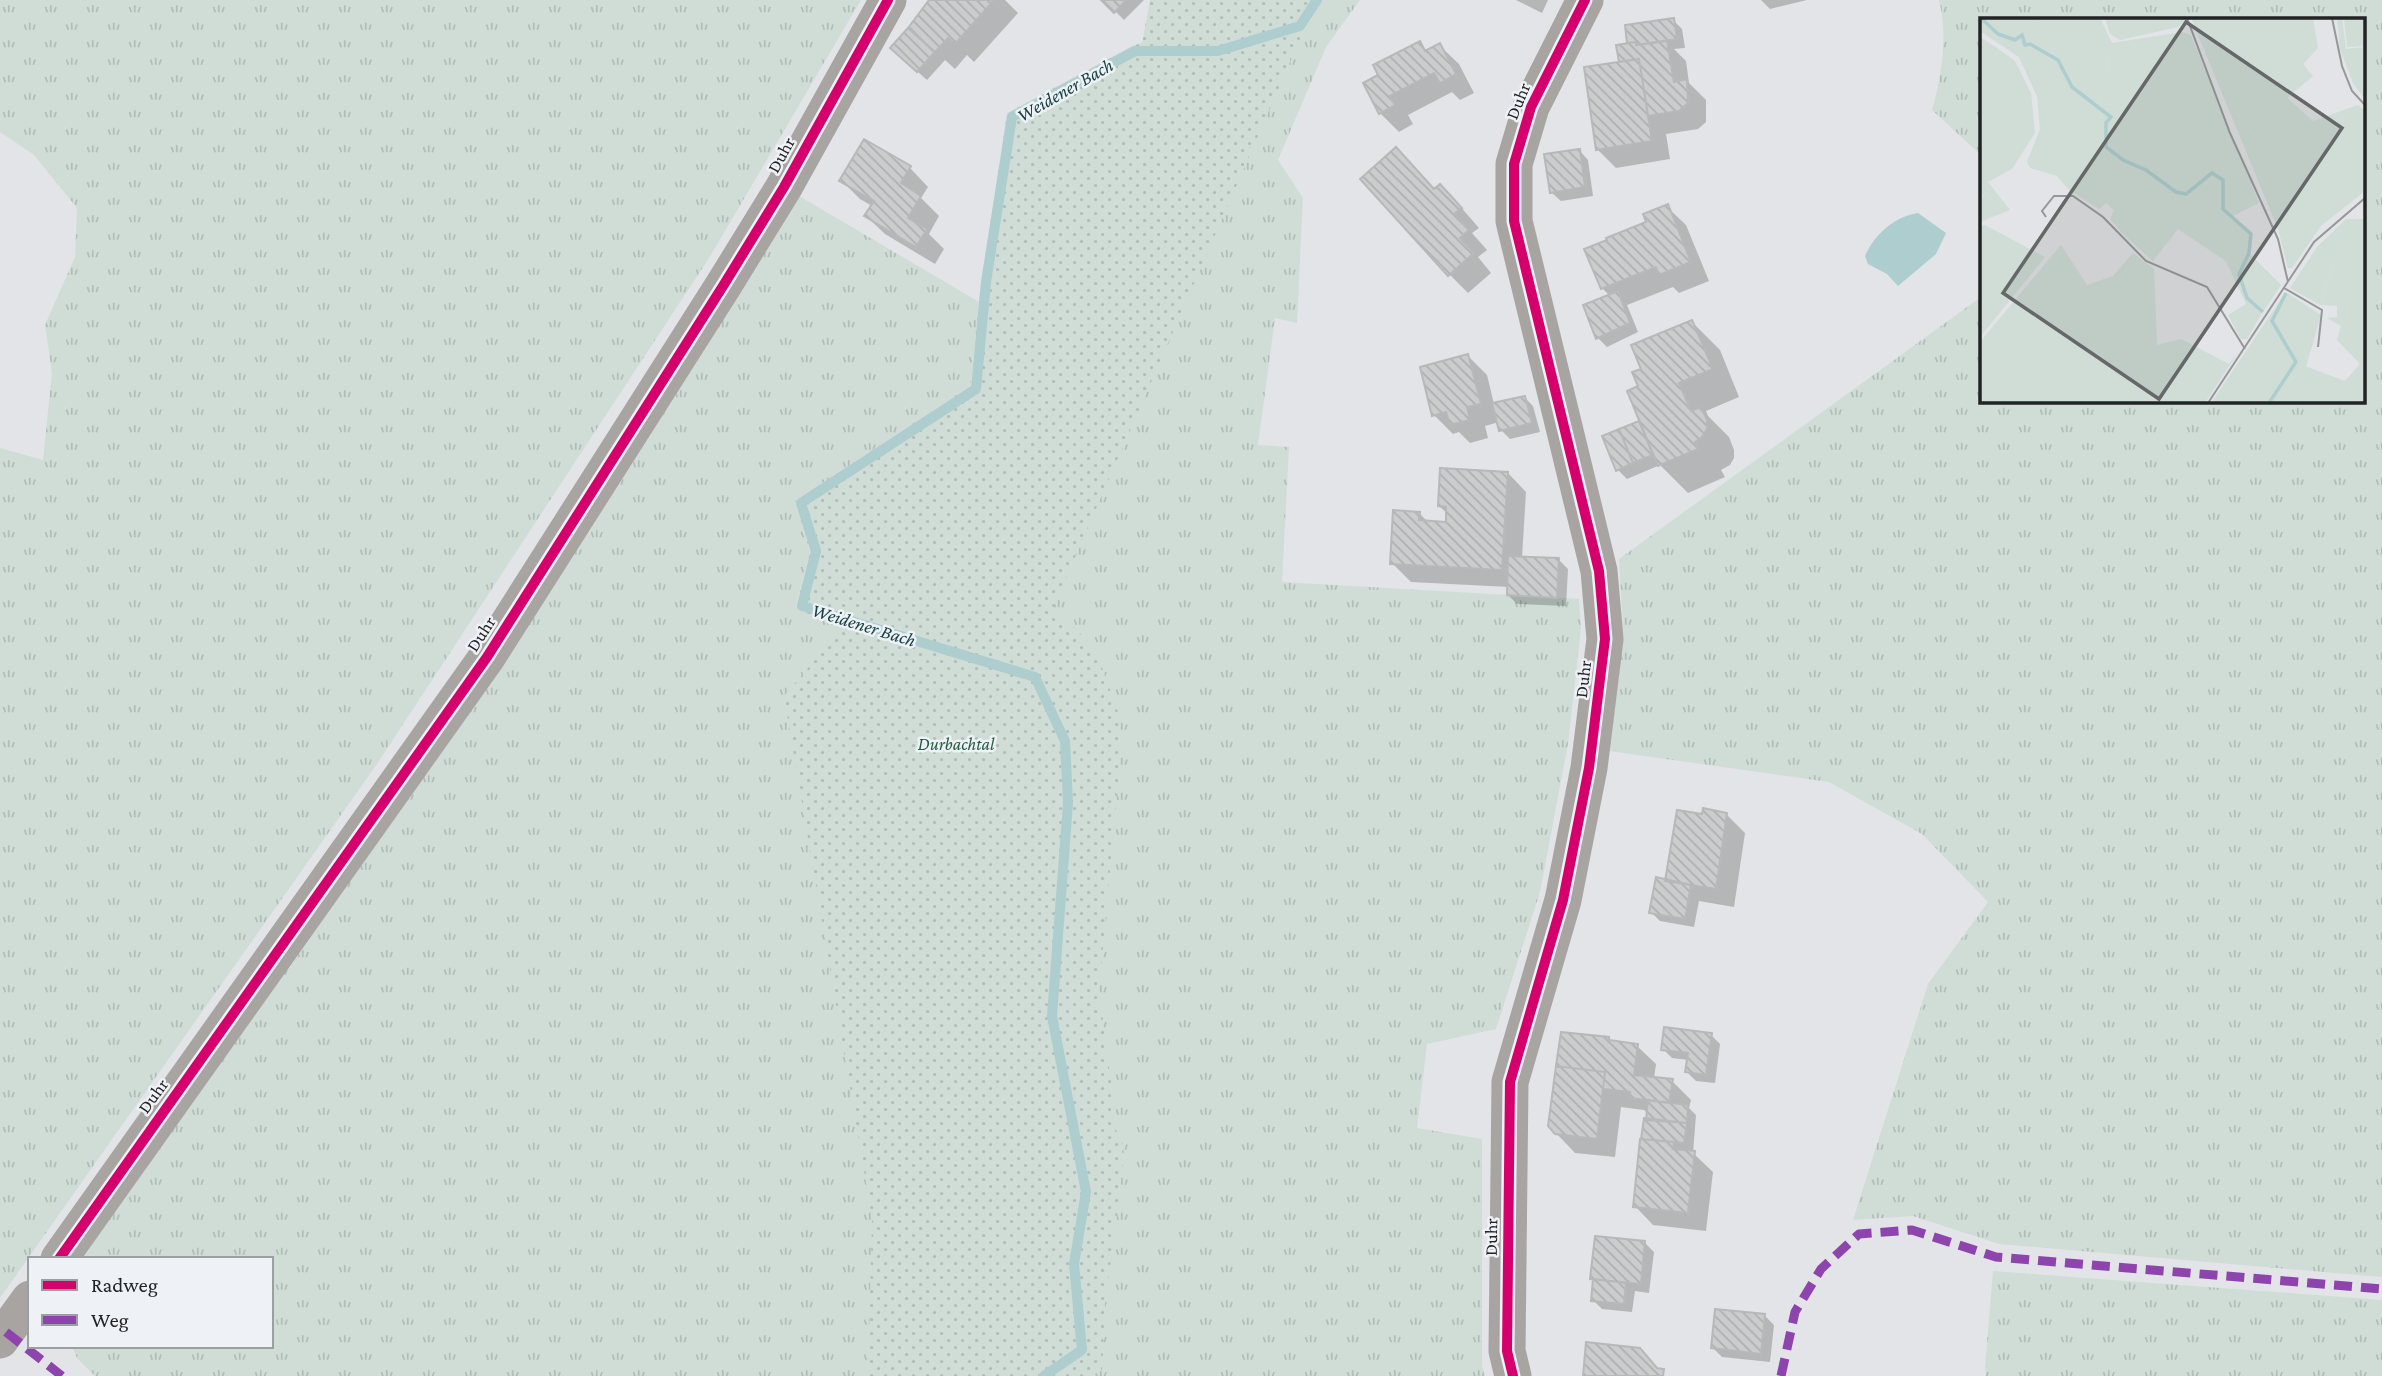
<svg xmlns="http://www.w3.org/2000/svg" width="2382" height="1376" viewBox="0 0 2382 1376" font-family="'Crimson Pro',serif">
  <style>
    .grass { fill: url(#grass-tufts) }
    .park { fill: url(#park-dots) }
    .water { fill: #adcdce }
    .shadow { fill: #0003 }
    .lines { fill: none; stroke-linecap: round; stroke-linejoin: round }
    .stream { stroke: #adcdce; stroke-width: 10 }
    .building { fill: url(#building-back-hatch); stroke: #b7b8ba; stroke-width: 2 }
    .street { stroke: #a8a4a1; stroke-width: 37 }
    .quiet { stroke: #8e44ad; stroke-width: 9; stroke-dasharray: 18 9; stroke-linecap: butt }
    .cycleway-casing { stroke: #eef1f5; stroke-width: 15 }
    .cycleway { stroke: #d6006c; stroke-width: 10 }
    .labels { text-anchor: middle; dominant-baseline: central; stroke-width: 5; stroke-linejoin: round; paint-order: stroke }
    .street-label { font-size: 18px; fill: #222324; stroke: #eef1f5 }
    .park-label { font-size: 18px; font-style: italic; fill: #235c3e; stroke: #eef1f5 }
    .water-label { font-size: 19px; font-style: italic; fill: #143f40; stroke: #eef1f5 }
    .inset-river { fill: none; stroke: #adcdce; stroke-width: 3.5 }
    .inset-road { fill: none; stroke: #959799; stroke-width: 2 }
    .view { fill: #656768; fill-opacity: 0.15; stroke: #656768; stroke-width: 3.5 }
    .inset-edge { fill: none; stroke: #222324; stroke-width: 3.5 }
  </style>
  <defs>
    <pattern id="grass-tufts" width="24" height="20" patternUnits="userSpaceOnUse" patternTransform="scale(1.75)"><rect width="24" height="20" fill="#cfddd6"/><path d="M3 7l-1-3M5 7V3M7 7l1-3M15 17l-1-3M17 17v-4M19 17l1-3" fill="none" stroke="#b1bdb8"/></pattern>
    <pattern id="park-dots" width="8" height="8" patternUnits="userSpaceOnUse" patternTransform="scale(1.75)"><rect width="8" height="8" fill="#cfddd6"/><path d="M2 2h.1M6 6h.1" fill="none" stroke="#b1bdb8" stroke-width="1.8" stroke-linecap="round"/></pattern>
    <pattern id="building-back-hatch" width="6" height="6" patternUnits="userSpaceOnUse" patternTransform="scale(1.75)"><rect width="6" height="6" fill="#cbccce"/><path d="M-1 5l2 2M0 0l6 6M5-1l2 2" fill="none" stroke="#aeafb1"/></pattern>
  </defs>
  <rect width="100%" height="100%" fill="#e2e4e7"/>
  <path class="grass" d="M0,0H861L709,258L377,764L0,1298V448L43,460L52,373L45,325L75,257L77,208L34,155L0,132Z
    M1322,0H1360L1326,47L1278,160L1303,198L1297,323L1275,318L1258,445L1289,447L1282,582L1579,599L1581,629L1568,744L1540,892L1496,1029L1427,1044L1417,1128L1482,1139V1366L1485,1376H1054L981,392L1303,31Z
    M1939,0H2382V1277L1999,1244L1913,1216L1853,1220L1928,984L1988,902L1922,834L1829,782L1609,751L1623,630L1619,559L1981,297V401H2363V19H1981V155L1932,110C1942,76 1948,35 1939,0Z
    M794,193L979,302L971,386L795,501L810,551L795,609L1032,682L1034,1376H95L77,1358L72,1346H271V1259H80Z
    M1993,1271L2382,1300V1376H1986L1985,1367Z"/>
  <path class="park" d="M1150,0H1317L1053,608L1086,639L1100,662L1119,715L1120,759L1099,991L1111,1081V1119L1124,1148L1120,1192L1105,1304L1102,1370L1091,1376H868L872,1218L784,696L845,625L795,610L810,552L795,501L970,386L981,284L1007,113L1134,45L1142,43Z"/>
  <path class="water" d="M1918,213L1946,233L1936,254L1898,286L1887,274L1868,264L1865,256C1875,234 1894,217 1918,213Z"/>
  <path class="shadow" d="M932,0H1005L1018,13L974,62L967,55L955,69L945,60L927,80L901,57Z
    M1104,0H1144L1124,20Z
    M1516,0H1548L1542,13Z
    M1761,0H1807L1770,9Z
    M1673,20L1682,29L1685,48L1674,49L1686,61L1689,83L1706,100V122L1698,129L1666,134L1670,159L1616,168L1597,149L1621,64L1629,45L1627,27Z
    M1420,43L1428,52L1440,46L1459,64L1474,93L1460,100L1452,92L1408,115L1413,124L1399,132L1380,113V76Z
    M1579,150L1588,160L1593,196L1561,201L1551,192Z
    M910,168L928,187L921,198L939,216L929,234L944,249L935,264L885,234L866,216L872,206L860,199L841,180Z
    M1435,191L1459,205L1479,228L1472,233L1487,250L1478,257L1491,273L1468,293L1449,274Z
    M1667,207L1686,225L1709,281L1679,293L1673,287L1627,305L1638,332L1607,347L1598,338L1585,306L1610,296L1602,288L1648,223Z
    M1692,322L1720,350L1739,397L1706,411L1708,416L1729,437L1734,450V458L1730,465L1721,470L1725,477L1688,493L1660,465L1627,479L1618,470L1639,423L1645,429L1640,387L1643,370Z
    M1468,356L1487,375L1494,404L1524,397L1533,406L1540,432L1510,439L1501,430L1499,422L1485,426L1488,438L1470,443L1459,432L1453,434L1434,415Z
    M1508,473L1526,492L1522,558L1559,560L1568,569L1566,606L1517,604L1508,595L1509,587L1411,582L1392,563L1419,513L1429,523H1447L1448,514L1439,506Z
    M1726,814L1745,833L1734,907L1699,901L1694,927L1660,921L1651,912L1704,816Z
    M1711,1035L1720,1044L1715,1083L1696,1081L1687,1072L1689,1060L1672,1058L1663,1049Z
    M1608,1039L1612,1043L1637,1046L1656,1064L1654,1079L1672,1081L1691,1100L1689,1108L1696,1115L1693,1153L1713,1172L1706,1231L1653,1225L1635,1206L1648,1114L1644,1110L1621,1107L1615,1157L1575,1153L1556,1133Z
    M1597,1238L1645,1243L1654,1252L1649,1293L1635,1291L1632,1312L1602,1309L1593,1300Z
    M1765,1316L1774,1325L1770,1362L1722,1357L1713,1348Z"/>
  <g class="lines">
    <path class="stream" d="M1044,1376L1082,1350L1074,1264L1086,1192L1052,1016L1068,803L1065,741L1035,677L802,606L816,551L801,503L976,389L986,282L1012,117L1135,51H1218L1300,26L1317,0"/>
  </g>
  <path class="building" d="M929,0H994L955,44L948,38L935,52L908,28Z
    M1101,0H1126L1114,13Z
    M1674,18L1677,39L1636,45V42L1627,43L1625,25Z
    M908,28L935,52L917,72L890,48Z
    M1420,41L1425,51L1440,43L1456,74L1440,83L1434,73L1390,96L1395,105L1379,114L1363,83L1378,75L1373,65Z
    M1667,41L1674,82L1687,79L1688,103L1679,111L1648,116L1639,59L1619,62L1616,45L1636,42V45Z
    M1639,59L1652,141L1596,150L1584,67Z
    M864,139L911,166L901,183L921,196L908,218L927,229L916,247L864,216L874,201L839,181Z
    M1396,147L1434,189L1440,184L1462,208L1455,213L1469,230L1460,238L1474,253L1448,276L1360,179Z
    M1580,149L1585,187L1550,193L1544,154Z
    M1668,204L1691,262L1659,275L1656,267L1601,289L1584,249L1607,240L1606,238L1646,222L1643,214Z
    M1618,291L1630,323L1596,339L1583,305Z
    M1692,320L1713,369L1679,383L1691,411L1701,407L1707,420V429L1702,437L1695,442L1698,449L1658,466L1627,391L1638,386L1632,372L1641,369L1631,345Z
    M1468,354L1481,404L1467,407L1470,420L1450,425L1446,412L1432,416L1420,367Z
    M1525,396L1532,423L1499,431L1492,403Z
    M1639,421L1653,455L1633,463L1619,429Z
    M1619,429L1633,463L1616,471L1602,436Z
    M1440,468L1508,472L1502,570L1390,564L1393,510L1420,512L1419,520L1446,522V507L1438,506Z
    M1508,556L1559,558L1557,598L1507,595Z
    M1703,808L1727,813L1716,889L1665,881L1677,810L1702,814Z
    M1656,877L1691,885L1685,919L1649,913Z
    M1664,1027L1712,1033L1706,1075L1685,1072L1688,1053L1661,1050Z
    M1561,1032L1609,1037V1040L1638,1044L1634,1075L1673,1079L1669,1103L1630,1098V1092L1603,1089L1605,1072L1556,1066Z
    M1556,1066L1605,1072L1597,1139L1555,1134L1548,1126Z
    M1648,1100L1688,1105L1687,1123L1646,1120Z
    M1644,1118L1687,1123L1684,1143L1641,1139Z
    M1640,1139L1674,1142L1673,1149L1695,1151L1688,1213L1633,1207Z
    M1595,1236L1645,1241L1641,1284L1590,1279Z
    M1593,1279L1626,1283L1624,1304L1591,1301Z
    M1715,1309L1765,1314L1761,1354L1711,1348Z
    M1586,1342L1640,1348L1657,1368L1664,1369L1663,1376H1583Z"/>
  <g class="lines">
    <path class="street" d="M59,1259L487,657L723,286L784,187L888,0
      M0,1340L30,1299
      M1513,1376L1507,1351L1510,1082L1563,900L1589,768L1605,639L1599,571L1514,221V164L1531,107L1585,0"/>
    <path class="quiet" d="M6,1332L62,1376
      M1781,1376L1795,1312L1821,1269L1859,1234L1912,1230L1996,1257L2382,1289"/>
    <defs>
      <path id="cycleway" d="M59,1259L487,657L723,286L784,187L888,0
        M1513,1376L1507,1351L1510,1082L1563,900L1589,768L1605,639L1599,571L1514,221V164L1531,107L1585,0"/>
    </defs>
    <use href="#cycleway" class="cycleway-casing"/>
    <use href="#cycleway" class="cycleway"/>
  </g>
  <g class="labels">
    <g class="street-label">
      <text transform="translate(1518 101) rotate(-68)">Duhr</text>
      <text transform="translate(781 155) rotate(-61)">Duhr</text>
      <text transform="translate(481 634) rotate(-57)">Duhr</text>
      <text transform="translate(1583 679) rotate(-83)">Duhr</text>
      <text transform="translate(153 1096) rotate(-54)">Duhr</text>
      <text transform="translate(1491 1237) rotate(-89)">Duhr</text>
    </g>
    <g class="park-label">
      <text x="956" y="744">Durbachtal</text>
    </g>
    <g class="water-label">
      <text transform="translate(1065 90) rotate(-30)">Weidener Bach</text>
      <text transform="translate(864 625) rotate(17)">Weidener Bach</text>
    </g>
  </g>
  <g transform="translate(1980 18)">
    <rect width="385" height="385" fill="#e2e4e7"/>
    <path d="M125,0H204L205,3L198,9L140,22L130,16ZM211,0H333L338,30L323,46L333,58L307,80L333,103L378,87L385,93V173L341,208L312,250H308L298,211ZM357,0H362L366,31L385,29V82L373,65L360,31ZM364,0H385V28L367,29ZM202,14L211,17L279,185L253,198L244,191V162L232,154L205,175L120,88L132,25ZM23,28L99,75L242,191L261,262L270,236L301,267L284,292L277,289L282,295L267,321H261L248,297L266,286L246,243L198,211L173,243L143,216L130,201L134,192L126,185L119,191L89,172L77,158L50,150L47,144L60,111L57,78L39,39ZM20,32L35,43L51,75L55,115L32,151L8,164L0,176V51ZM366,201H385V211L354,245L340,287L310,270L337,229ZM5,207L65,239L0,319V208ZM81,227L107,267L133,258L153,235L174,251L177,327L201,321L249,346L259,333L225,385H0V324ZM306,274L291,303L314,344L302,367L288,385H231ZM307,275L341,297L326,349L317,345L293,303Z" fill="#cfddd6"/>
    <path d="M53,0H120L132,25L120,88L100,74ZM0,19L20,32L0,51ZM8,164L30,192L0,204V182L7,173L0,180V176ZM385,211V385H291L317,345L365,363L380,346L357,322L361,308L347,300L357,299V288L340,287L354,245Z" fill="#cfddd6"/>
    <path d="M0,0H53L100,74L157,116L223,146L226,158L232,153L244,162V191L272,216L270,237L301,267L282,295L268,279L261,259L212,183L195,182L122,130L126,102L93,76L57,78L39,39L0,13Z" fill="#cfddd6"/>
    <path class="inset-river" d="M1,0L18,16L35,22L42,17L45,27L50,26L78,42L92,69L131,99L126,105V129L143,142L166,152L196,174L206,176L232,155L243,162V191L271,216L269,235L259,256L267,280L283,294M289,385L316,344L292,303L306,275"/>
    <path class="inset-road" d="M207,0L250,115L298,221L308,264M352,0L362,48L372,73L385,87M66,199L62,193L74,178H93L123,199L166,243L227,269L265,331M304,270L342,292L338,329M228,385L334,224L385,180"/>
    <path class="view" d="M206,4L362,110L179,381L23,275Z"/>
    <rect width="385" height="385" class="inset-edge"/>
  </g>
  <rect x="28" y="1257" width="245" height="91" fill="#eef1f5" stroke="#9c9fa1" stroke-width="2"/>
  <rect x="42" y="1280" width="35" height="10" fill="#d6006c" stroke="#9c9fa1" stroke-width="2"/>
  <text x="91" y="1292" font-size="21" fill="#222324">Radweg</text>
  <rect x="42" y="1315" width="35" height="10" fill="#8e44ad" stroke="#9c9fa1" stroke-width="2"/>
  <text x="91" y="1327" font-size="21" fill="#222324">Weg</text>
</svg>
